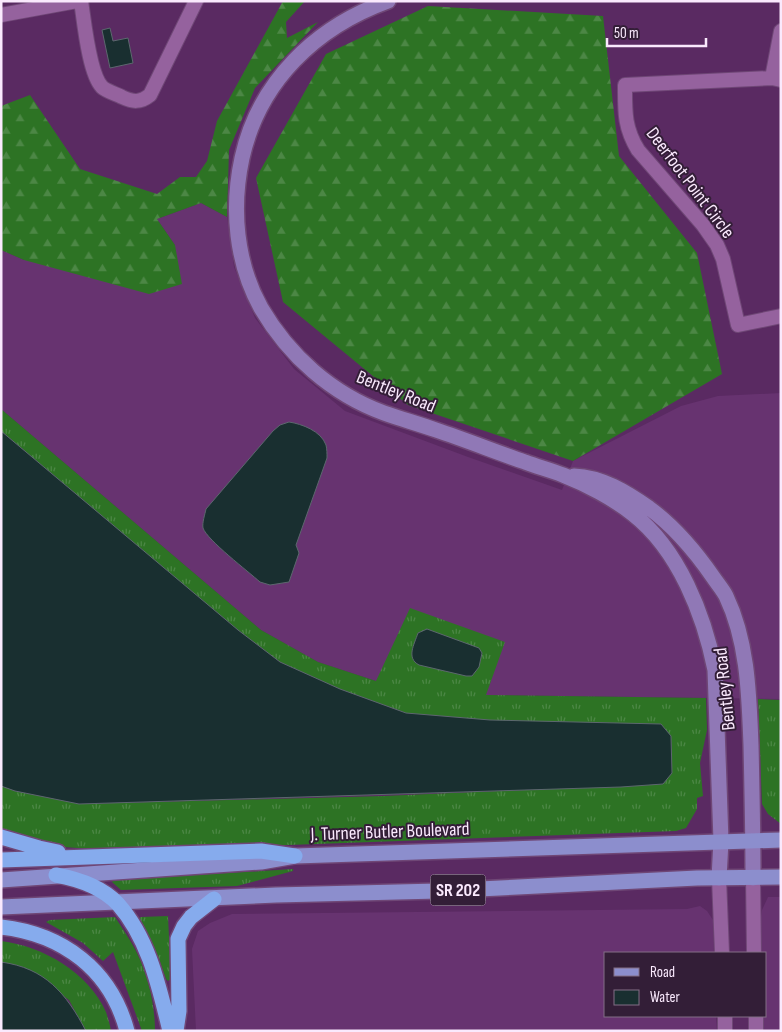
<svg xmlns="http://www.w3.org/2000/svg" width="782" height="1032" viewBox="0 0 782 1032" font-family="'Sofia Sans Condensed',sans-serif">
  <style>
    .built { fill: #673370 }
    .grass { fill: url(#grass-tufts) }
    .forest { fill: url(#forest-firs) }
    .water { fill: #192f30; stroke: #5c676e }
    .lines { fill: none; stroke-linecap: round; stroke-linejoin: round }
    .street-casing { stroke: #6f4776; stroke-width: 16 }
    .secondary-casing { stroke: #6f4776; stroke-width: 18 }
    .primary-casing { stroke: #6f4776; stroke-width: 18 }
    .highway-casing { stroke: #6f4776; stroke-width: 18 }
    .street { stroke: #95629e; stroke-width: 14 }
    .secondary { stroke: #9078b6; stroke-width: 15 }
    .primary { stroke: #8c8ecd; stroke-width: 15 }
    .highway { stroke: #86abed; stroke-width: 15 }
    .labels { text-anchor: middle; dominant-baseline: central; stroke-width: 4; stroke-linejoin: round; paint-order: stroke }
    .shield { fill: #331e37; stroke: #beacc2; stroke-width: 1 }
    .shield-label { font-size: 18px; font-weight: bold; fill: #fae9fd }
    .street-label { font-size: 19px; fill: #fae9fd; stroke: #331e37 }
  </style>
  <defs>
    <pattern id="grass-tufts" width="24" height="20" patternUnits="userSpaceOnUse" patternTransform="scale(1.25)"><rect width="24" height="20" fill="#2d7324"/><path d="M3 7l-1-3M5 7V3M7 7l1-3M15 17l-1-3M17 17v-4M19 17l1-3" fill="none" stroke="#4c8745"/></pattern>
    <pattern id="forest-firs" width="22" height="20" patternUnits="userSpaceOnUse" patternTransform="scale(1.25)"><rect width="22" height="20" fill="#2d7324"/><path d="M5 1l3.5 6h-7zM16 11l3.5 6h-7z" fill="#4c8745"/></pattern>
  </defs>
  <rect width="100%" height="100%" fill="#5a2a62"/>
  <path class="built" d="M201,203L227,217L234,267L255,318L294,369L345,411L468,457L562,490L573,461L681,406L718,396L781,393V699L486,695L376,681L318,662L261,630L1,409V250L24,260L175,245L157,219Z
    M768,897H781V1031H760V1016H766V953H760V923L762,910Z
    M700,906L707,911L713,920L714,953H606V1016H716L717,1031H196L192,949L198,931L210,923L232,914L687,909Z"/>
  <path class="grass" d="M1,409L261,630L318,662L376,681L410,608L505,642L486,695L706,698L707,730L700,763L703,796L697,798V809L686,828L676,831L118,851L64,847L1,830V786L15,791L79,804L383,796L663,784L672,773L671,736L406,713L340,689L280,662L238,630L161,566L1,431Z
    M758,699L781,700V824L768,814L762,804Z
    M293,869V871L237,886L121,890L112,882L113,880Z
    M168,916L171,979L168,981L166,979L159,959L138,919L141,917Z
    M115,917C122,928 130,939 136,951C148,974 155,1005 155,1031H142L113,952L103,961L83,943L46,922L50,920Z
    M1,941C43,946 89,973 106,1012C108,1018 110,1025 111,1031H86L69,1000L23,967L1,962Z"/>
  <path class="forest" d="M283,1H305L286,22L287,38L318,22L255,88L229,150L227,217L201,203L157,219L175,245L182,284L149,294L24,260L1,250V106L30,95L80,169L157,194L180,177H196L207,161L217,121Z
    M428,6L603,16L619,156L697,253L722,374L573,461L408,405L283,302L256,178L326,54Z"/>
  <path class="water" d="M110,28L113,41L128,38L133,63L110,68L102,30Z
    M289,422C302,424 321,431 326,445C327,449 327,454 327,458L296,545L299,553L289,582L270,585L260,582C249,572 207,540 203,528C202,523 205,514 206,509L273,431L280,425Z
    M1,431L238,630L280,662L340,689L406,713L490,720L661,724L671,736L672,773L663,784L621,787L79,804L15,791L1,786Z
    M427,629L479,648L482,653L479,667L472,676H466L419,665C406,658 414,645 418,633Z
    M1,962C45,968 66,993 86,1031H1Z"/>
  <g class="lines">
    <defs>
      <path id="street" d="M81,1C84,20 89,74 102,87C106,91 116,94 122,97C133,102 140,103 150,95L196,1
        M1,15L77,1
        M772,78L781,31
        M781,80L772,78L625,85C625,111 624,127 638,150L703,225L717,245L723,259L738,325L781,316
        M719,878L722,953
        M753,878L754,953
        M725,1016V1031
        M756,1016V1031"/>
      <path id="secondary" d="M388,1C316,27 259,81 242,158C231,209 236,263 261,308C289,356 332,394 384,413C401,419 419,424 436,430C466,440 496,452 525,462C538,467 551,470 563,475C586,484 614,499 633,514C679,550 704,615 715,670L721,841L719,878
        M574,476C602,477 626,492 649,508C675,527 695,551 713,577C717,583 723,590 726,596C748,642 749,695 751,745C752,789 753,833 753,878"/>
      <path id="primary" d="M1,880L261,862L295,856L781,840
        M1,907L276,895L438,891L697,878L781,877"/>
      <path id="highway" d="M1,837L39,848L58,852
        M1,860L261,851L295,856
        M56,875C78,879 102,887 118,904C149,939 159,987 170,1031
        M1,927C63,934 111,970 127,1031
        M176,1031L179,1011L178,939L184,926L191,917L214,899"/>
    </defs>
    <use href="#street" class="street-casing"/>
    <use href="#secondary" class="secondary-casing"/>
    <use href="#primary" class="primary-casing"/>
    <use href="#highway" class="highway-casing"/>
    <use href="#street" class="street"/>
    <use href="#secondary" class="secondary"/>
    <use href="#primary" class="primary"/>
    <use href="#highway" class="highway"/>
  </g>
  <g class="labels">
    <rect class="shield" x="430.5" y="874.5" width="55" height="31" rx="4"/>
    <g class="shield-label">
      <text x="458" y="890">SR 202</text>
    </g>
    <g class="street-label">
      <text transform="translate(690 183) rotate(53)">Deerfoot Point Circle</text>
      <text transform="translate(396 392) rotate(22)">Bentley Road</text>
      <text transform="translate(725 689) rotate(-96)">Bentley Road</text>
      <text transform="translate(390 832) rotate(-2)">J. Turner Butler Boulevard</text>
    </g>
  </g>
  <rect width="782" height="1032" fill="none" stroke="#fae9fd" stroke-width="5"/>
  <rect x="604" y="952" width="162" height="65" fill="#331e37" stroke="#836f86"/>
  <rect x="614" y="968" width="25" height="8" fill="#8c8ecd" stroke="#836f86"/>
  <text x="650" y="977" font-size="15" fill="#fae9fd">Road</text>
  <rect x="614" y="990" width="25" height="15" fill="#192f30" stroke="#836f86"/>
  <text x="650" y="1002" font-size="15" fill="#fae9fd">Water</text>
  <path d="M607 38v8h99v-8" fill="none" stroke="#fae9fd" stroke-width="2.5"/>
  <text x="614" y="38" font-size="15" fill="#fae9fd" stroke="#331e37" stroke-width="4" paint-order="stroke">50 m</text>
</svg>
